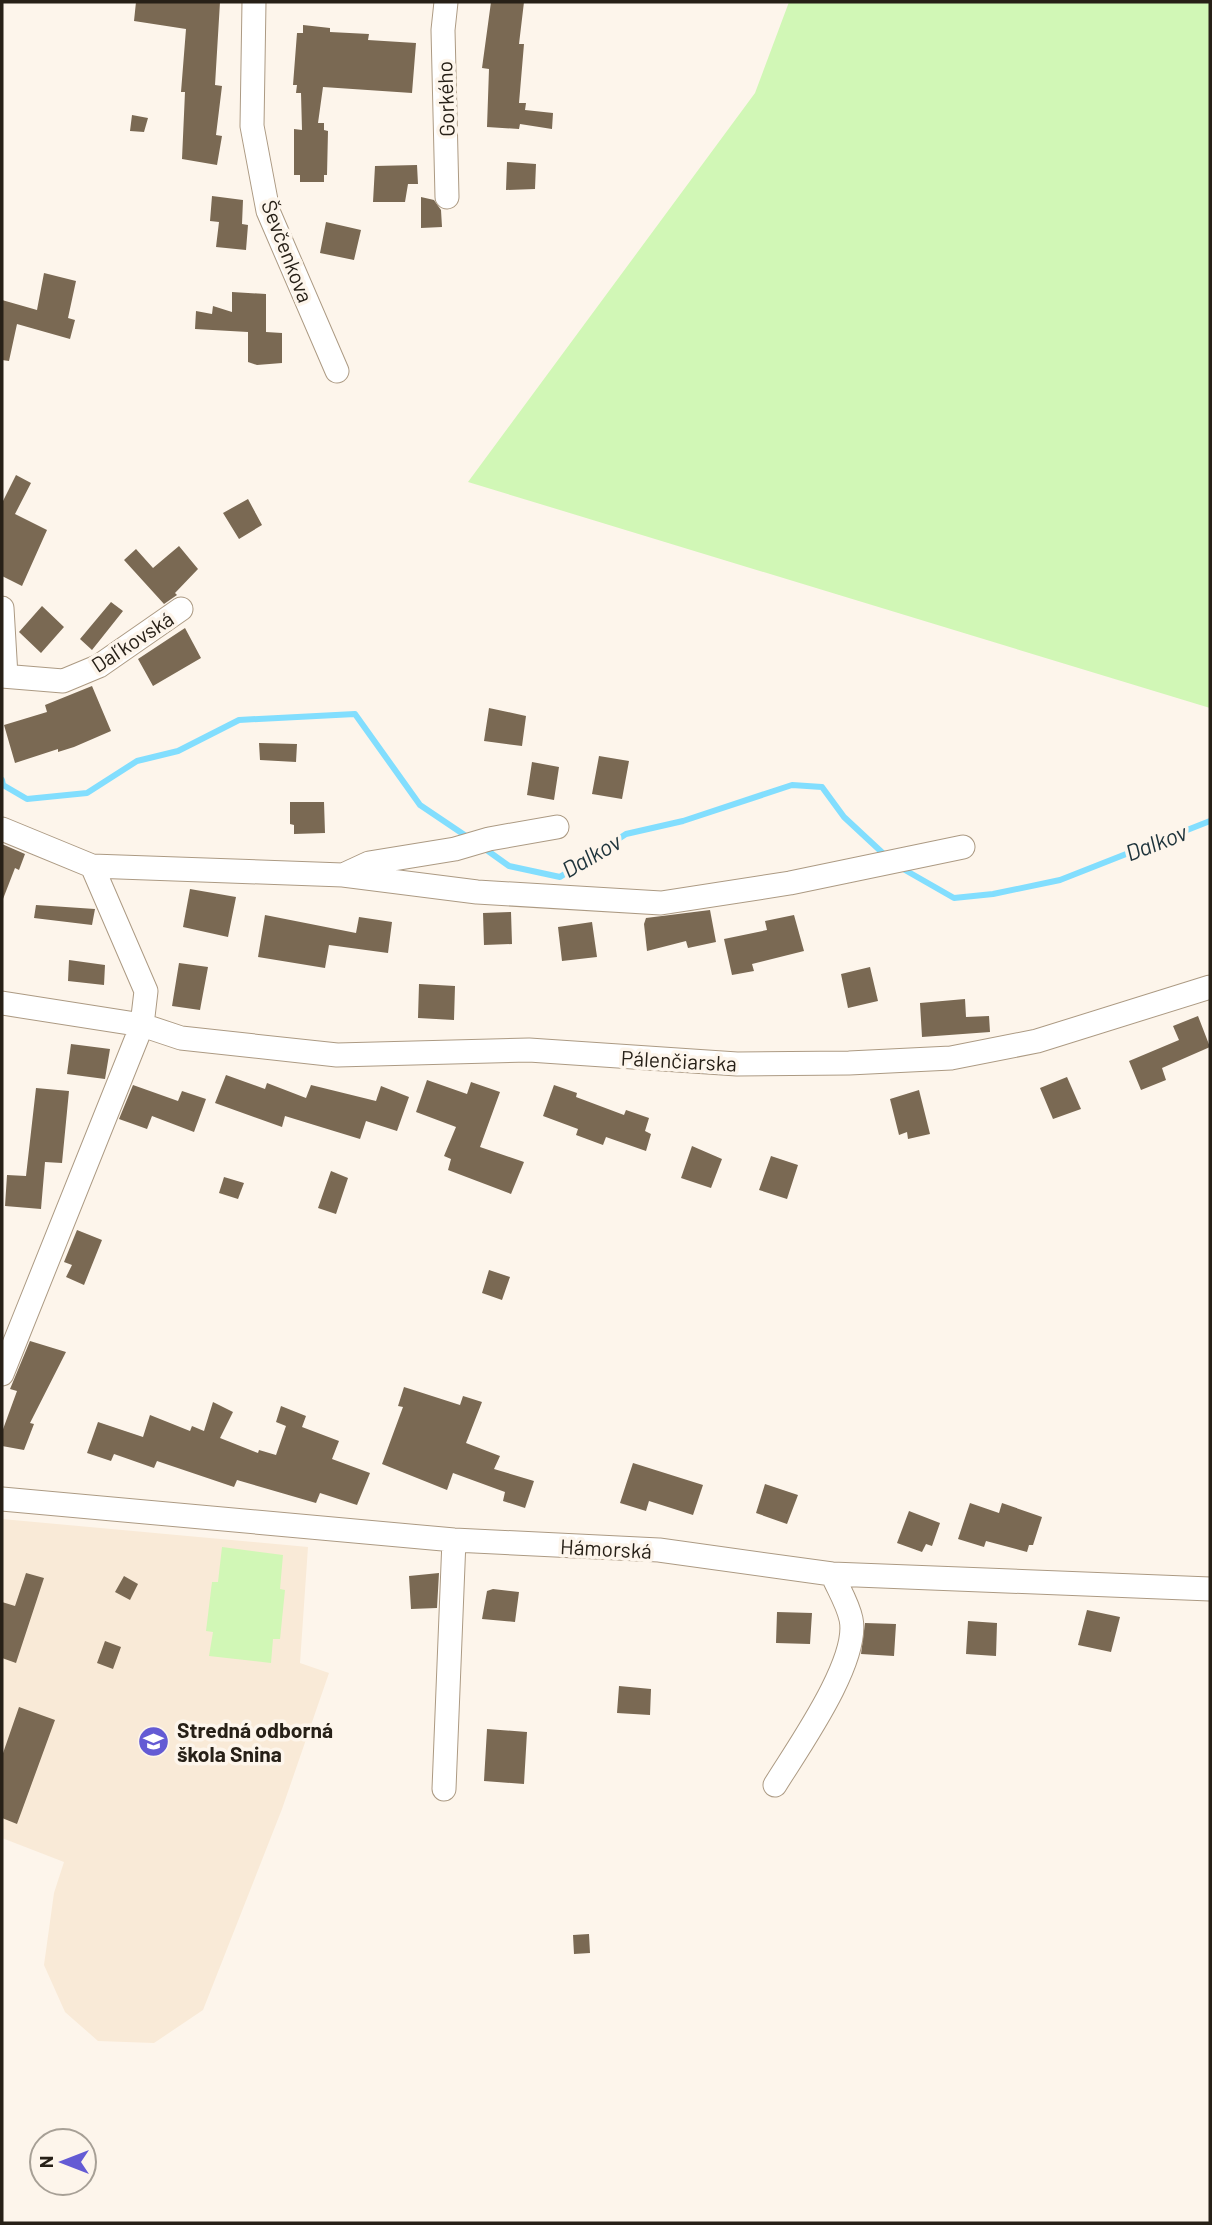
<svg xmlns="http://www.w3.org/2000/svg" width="1212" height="2225" viewBox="0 0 1212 2225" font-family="Barlow,sans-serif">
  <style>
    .education { fill: #f9ead7 }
    .green { fill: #d1f7b6 }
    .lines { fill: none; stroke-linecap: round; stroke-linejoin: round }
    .stream { stroke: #82defe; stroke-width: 6 }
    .building { fill: #7a6953 }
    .minor-casing { stroke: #ac9a83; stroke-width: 25 }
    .minor { stroke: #fff; stroke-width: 23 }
    .labels { text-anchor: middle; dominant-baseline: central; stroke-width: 7; stroke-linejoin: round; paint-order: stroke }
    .street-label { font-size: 21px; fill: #272017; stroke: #fdf5eb }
    .poi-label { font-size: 21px; font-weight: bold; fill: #272017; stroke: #fdf5eb; text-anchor: start }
    .water-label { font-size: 23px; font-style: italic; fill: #1d333b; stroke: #fdf5eb }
  </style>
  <rect width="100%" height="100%" fill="#fdf5eb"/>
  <path class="education" d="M2,1519L308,1547L300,1663L329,1673L282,1809L203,2010L154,2043L98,2041L65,2012L44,1965L54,1893L64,1862L2,1838Z"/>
  <path class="green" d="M789,2H1210V708L468,482L755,93Z
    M222,1547L283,1555L280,1589L285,1590L280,1639H273L271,1663L209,1656L213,1632L206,1631L212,1582H218Z"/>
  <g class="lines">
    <path class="stream" d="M2,780L3,785L27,799L87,793L137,761L178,751L239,720L355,714L420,805L469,838
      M481,846L509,866L560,877L626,834L683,821L792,785L822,787L844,817L887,857
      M898,866L954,898L993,894L1060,880L1210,821"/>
  </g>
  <path class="building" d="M136,2H220L215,85L222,86L216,135L222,136L217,165L182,159L185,92H181L186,29L134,21Z
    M491,2H524L519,44H524L519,103H526L525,110L553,113L552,129L520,124L519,129L487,127L489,69L482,68Z
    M303,25L330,28V32L369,34L368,40L416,43L412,93L323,87L318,123H324V130L328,131L327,175H324V182H300V175H294V129L302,130L301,93H296L297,85H293L297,33H303Z
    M132,115L148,118L144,132L130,131Z
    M507,162L536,164L535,189L506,190Z
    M417,165L418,184H408L405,202H373L375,166Z
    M212,196L243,200L242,224L248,225L246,250L216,247L219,222L210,221Z
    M421,197L434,200L441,210L442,227L421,228Z
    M326,222L361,230L354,260L320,253Z
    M44,273L76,281L68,318L75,320L70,339L17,324L9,361L2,360V300L37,310Z
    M232,292L266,294V332L282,333V363L257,365L248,362V332L195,329L196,311L212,314L213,306L232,312Z
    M16,475L31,483L15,514L47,530L22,586L2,576V503Z
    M248,499L262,525L239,539L223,513Z
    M179,546L198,569L175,593L177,595L164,604L124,560L136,549L153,568Z
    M111,602L123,611L92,650L80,639Z
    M42,606L64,627L41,653L19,632Z
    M185,628L201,658L153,686L138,659Z
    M92,686L111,731L74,747L58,752V749L15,763L4,725L47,712L45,705Z
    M489,708L526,716L522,746L484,741Z
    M259,743L297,744L296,762L260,760Z
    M599,756L629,761L622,799L592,794Z
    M532,762L559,767L554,800L527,795Z
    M290,802H324L325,833L294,834V825L290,824Z
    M2,844L25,854L19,870L15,868L3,899Z
    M190,889L236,897L228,937L183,927Z
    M36,905L95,909L92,925L34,918Z
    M710,910L716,942L688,948L686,941L647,951L644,924L646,918Z
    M511,912L512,944L484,945L483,913Z
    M265,915L356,933L359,917L392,922L388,953L329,945L325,968L258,957Z
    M794,915L804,951L752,964L754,971L732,975L724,939L767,930L765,921Z
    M592,922L597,957L562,961L558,927Z
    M69,960L105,965L104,985L68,981Z
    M179,963L208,967L200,1010L172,1006Z
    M870,967L878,1001L848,1008L841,974Z
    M419,984L455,986L454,1020L418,1018Z
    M965,999L966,1017L989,1016L990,1032L922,1037L920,1003Z
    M1198,1016L1210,1047L1162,1068L1166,1080L1141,1090L1129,1061L1179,1040L1173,1026Z
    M71,1044L110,1049L105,1079L67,1074Z
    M226,1075L265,1089L267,1083L306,1098L311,1085L376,1101L381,1086L409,1097L397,1131L366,1121L360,1139L285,1116L282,1127L215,1103Z
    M1067,1077L1081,1109L1053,1119L1040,1088Z
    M427,1080L467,1094L471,1082L500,1092L480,1147L524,1162L511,1194L448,1170L451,1159L444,1156L456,1127L416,1112Z
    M133,1085L178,1101L182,1091L206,1099L194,1132L152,1116L147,1129L119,1119Z
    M554,1085L577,1093L576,1097L624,1115L626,1110L649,1118L645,1131L651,1134L646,1151L606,1137L603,1145L576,1135L578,1129L543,1116Z
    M36,1088L69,1091L62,1163L45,1162L41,1209L5,1206L7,1175L26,1176Z
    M919,1090L930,1134L908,1139L907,1132L899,1135L890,1099Z
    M692,1146L722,1159L711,1188L681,1178Z
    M771,1156L798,1165L787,1199L759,1190Z
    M331,1171L348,1178L336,1214L318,1208Z
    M224,1177L244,1183L238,1199L219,1193Z
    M77,1230L102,1240L84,1285L66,1277L72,1265L64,1262Z
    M489,1270L510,1277L502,1300L482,1293Z
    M30,1341L66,1352L30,1423L34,1424L24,1450L2,1446V1432L17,1391L10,1389Z
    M404,1387L460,1405L463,1396L482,1402L466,1443L500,1456L494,1469L534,1481L525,1508L503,1501L505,1492L453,1473L447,1490L382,1464L403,1407L398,1406Z
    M213,1402L233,1412L220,1438L258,1453L259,1450L276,1455L286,1426L276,1422L281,1406L306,1416L302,1427L339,1441L332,1459L370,1473L357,1505L320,1493L316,1503L237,1480L234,1487L157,1461L154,1468L114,1454L111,1461L87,1453L98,1422L143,1437L150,1415L190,1431L192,1426L204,1431Z
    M633,1463L703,1485L693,1515L649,1501L646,1511L620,1503Z
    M765,1484L798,1495L787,1524L756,1513Z
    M970,1503L999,1513L1002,1503L1042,1517L1033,1545H1029L1027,1552L986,1541L984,1547L958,1539Z
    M909,1511L940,1523L932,1546L926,1544L922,1552L897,1543Z
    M26,1573L44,1578L16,1663L2,1658V1602L15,1606Z
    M439,1573L437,1608L411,1609L409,1576Z
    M124,1576L138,1584L130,1600L115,1592Z
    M493,1589L519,1592L515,1622L482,1619L487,1591Z
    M1087,1610L1120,1617L1111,1652L1078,1645Z
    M777,1612L812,1613L810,1644L776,1643Z
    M968,1621L997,1623L996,1656L966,1654Z
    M865,1623L896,1624L894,1656L861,1654Z
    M105,1641L121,1647L113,1669L97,1663Z
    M619,1686L651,1689L650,1715L617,1713Z
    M19,1707L55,1720L17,1824L2,1818V1756Z
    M487,1729L527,1732L524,1784L484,1781Z
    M589,1934L590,1953L574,1954L573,1935Z"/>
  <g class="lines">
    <defs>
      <path id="minor" d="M254,2L252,126L268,211L337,371
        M446,2L443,30L447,197
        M2,608L6,676
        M2,676L63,681L99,666L181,609
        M2,829L92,866L146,991L142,1025L2,1374
        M92,866L343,875L477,892L661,903L790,883L963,847
        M343,875L369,863L455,849L489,839L557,827
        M2,1003L142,1025L181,1038L337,1055L529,1050L737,1064L849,1063L951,1058L1037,1041L1210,987
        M2,1499L454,1540L659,1550L832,1574L1210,1589
        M775,1785C797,1749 860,1661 851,1619C848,1604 838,1588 832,1574
        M444,1789L454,1540"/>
    </defs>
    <use href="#minor" class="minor-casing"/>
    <use href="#minor" class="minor"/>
  </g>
  <defs>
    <symbol id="school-disc" viewBox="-11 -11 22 22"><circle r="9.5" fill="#645bd4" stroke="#fdf5eb"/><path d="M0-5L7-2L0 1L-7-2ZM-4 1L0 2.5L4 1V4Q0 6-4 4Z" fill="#fff"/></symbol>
  </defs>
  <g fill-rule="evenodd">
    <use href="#school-disc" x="136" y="1724" width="35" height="35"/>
  </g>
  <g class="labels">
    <g class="street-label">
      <text transform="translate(445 99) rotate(-92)">Gorkého</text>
      <text transform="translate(288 251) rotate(69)">Ševčenkova</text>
      <text transform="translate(132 641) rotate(-33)">Daľkovská</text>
      <text transform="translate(679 1060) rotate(3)">Pálenčiarska</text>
      <text transform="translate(606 1548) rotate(3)">Hámorská</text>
    </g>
    <g class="poi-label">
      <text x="177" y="1729">Stredná odborná<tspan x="177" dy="24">škola Snina</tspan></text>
    </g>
    <g class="water-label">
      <text transform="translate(1156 842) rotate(-21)">Dalkov</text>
      <text transform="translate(591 855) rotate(-30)">Dalkov</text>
    </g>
  </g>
  <rect width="1212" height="2225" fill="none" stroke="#272017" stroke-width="7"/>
  <g transform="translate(63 2162) rotate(270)"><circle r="33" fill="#fdf5eb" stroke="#a7a096" stroke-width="2"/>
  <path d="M0-5L12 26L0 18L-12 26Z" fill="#645bd4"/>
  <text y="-10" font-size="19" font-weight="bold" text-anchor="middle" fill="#272017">N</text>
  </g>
</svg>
